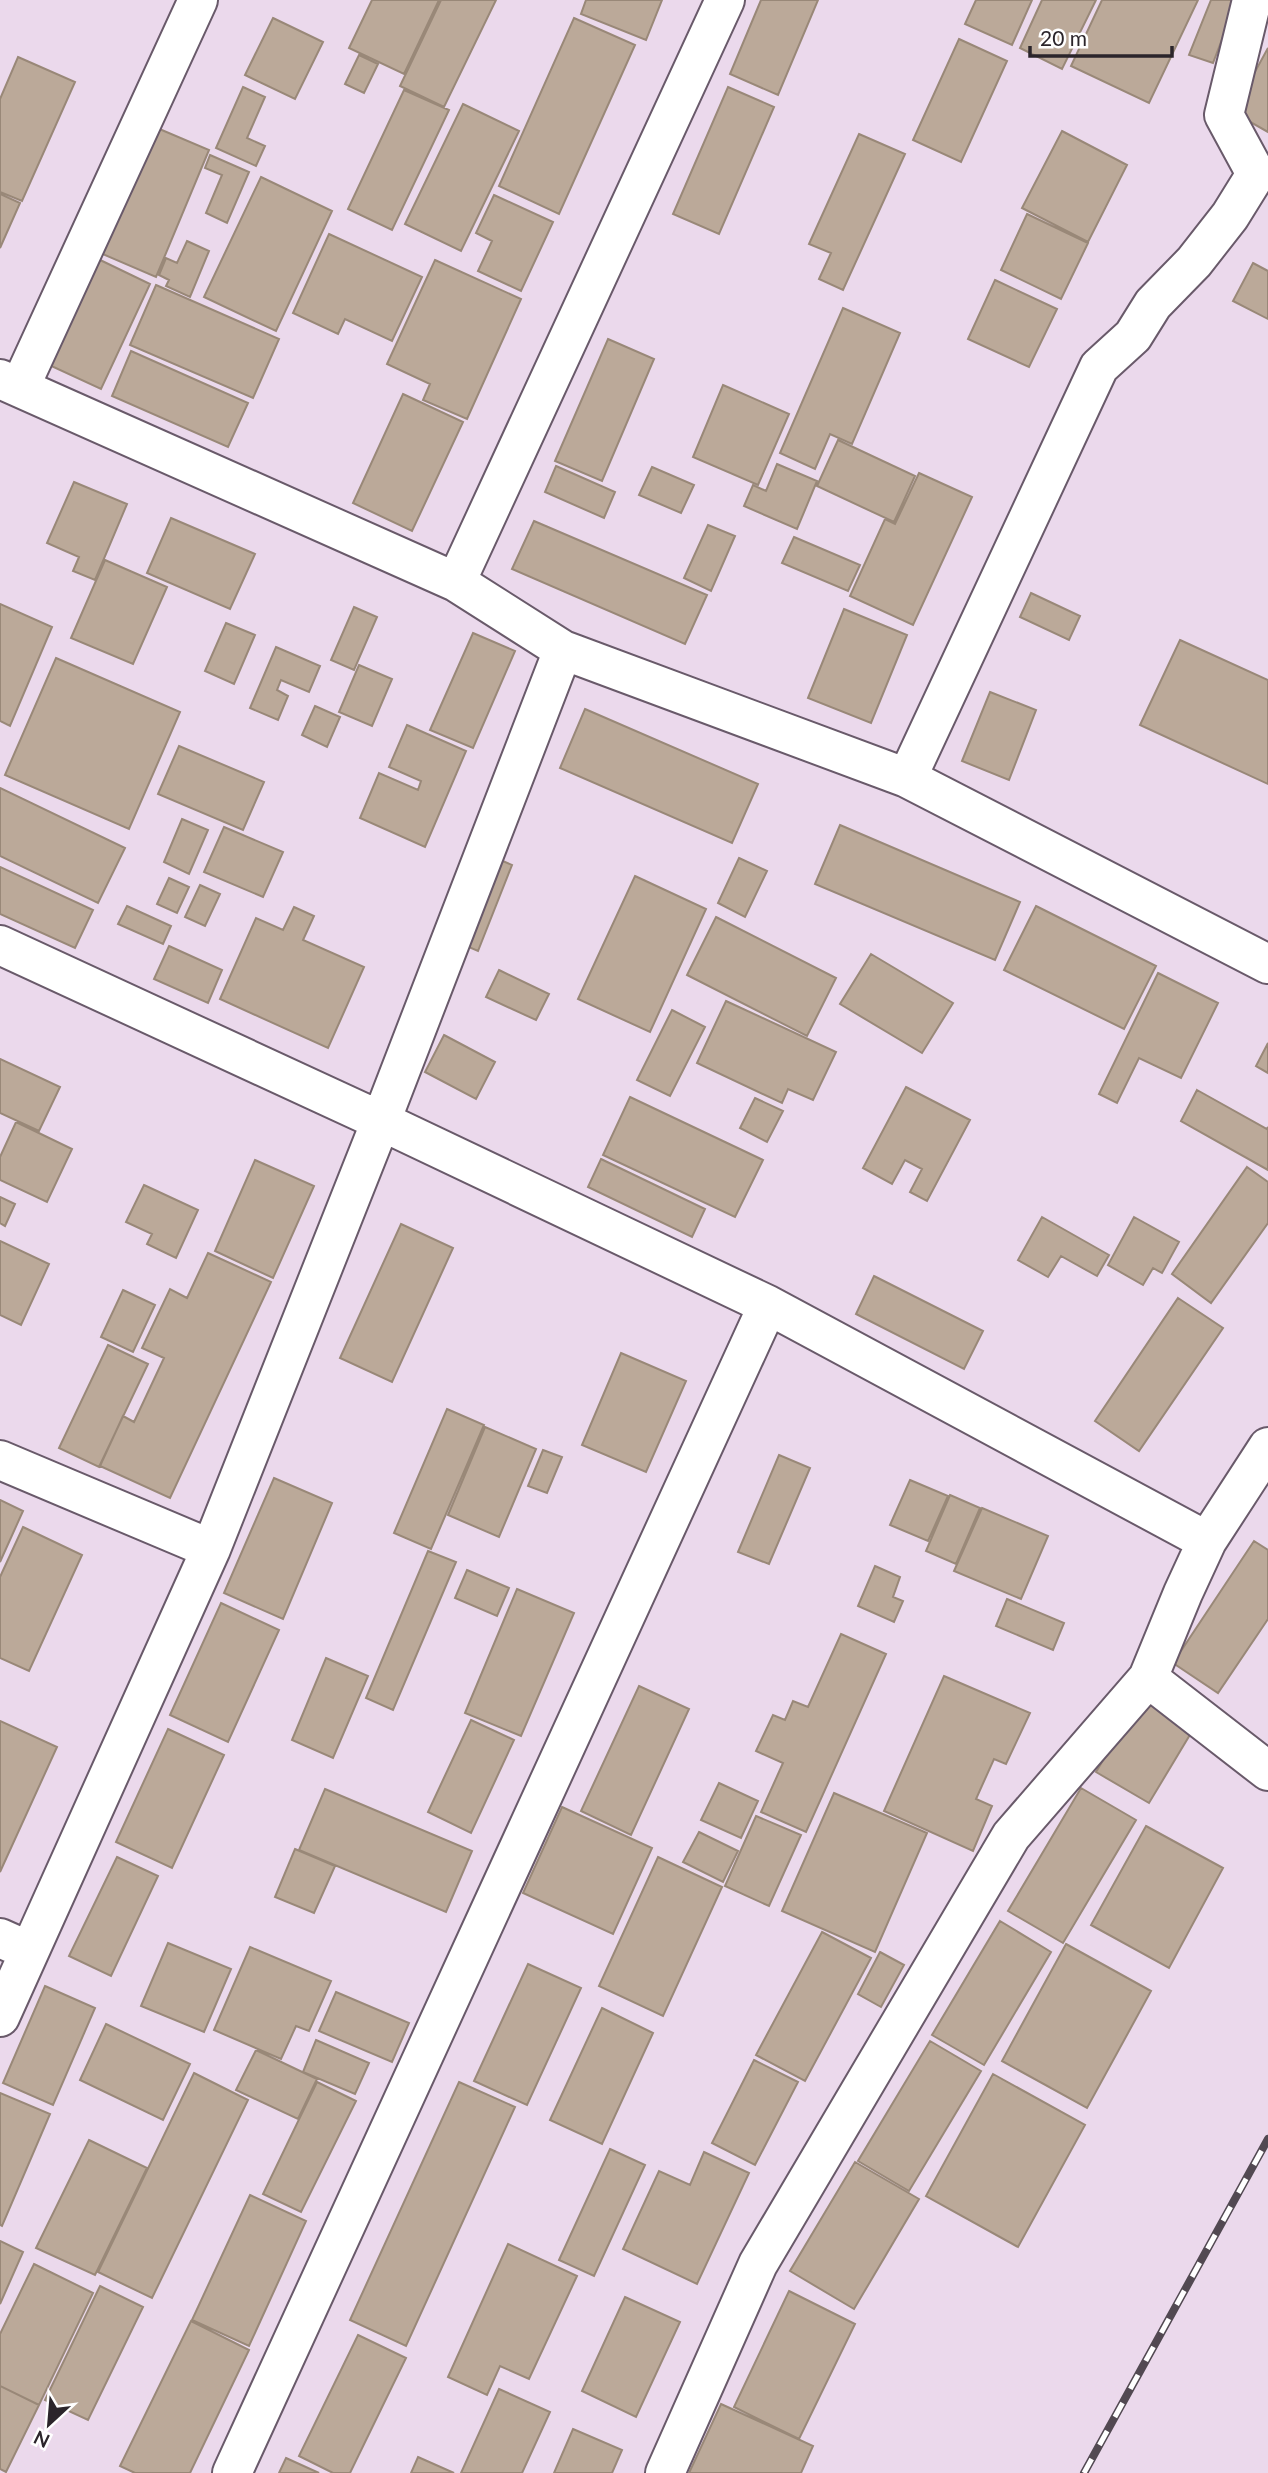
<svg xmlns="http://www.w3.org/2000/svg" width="1268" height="2473" viewBox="0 0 1268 2473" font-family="Lato,sans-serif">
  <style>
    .building { fill: #bba999; stroke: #998878; stroke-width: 2 }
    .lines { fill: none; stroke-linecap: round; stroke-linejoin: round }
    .street-casing { stroke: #695a6a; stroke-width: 42 }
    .street { stroke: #fff; stroke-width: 38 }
    .rail-casing { stroke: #524952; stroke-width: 8 }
    .rail { stroke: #fff; stroke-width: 5; stroke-dasharray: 16; stroke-linecap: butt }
  </style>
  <rect width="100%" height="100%" fill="#ebd9ec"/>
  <path class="building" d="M372,0H439L404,74L349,48Z
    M441,0H496L444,107L400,86Z
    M586,0H662L646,40L581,14Z
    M761,0H818L778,95L730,74Z
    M976,0H1032L1012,45L965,24Z
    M1042,0H1096L1062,69L1020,48Z
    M1102,0H1198L1149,103L1071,66Z
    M1211,0H1237L1213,63L1189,55Z
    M273,18L323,42L295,99L245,75Z
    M574,18L635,45L559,214L499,186Z
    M959,39L1007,61L961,162L913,140Z
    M1268,48V132L1233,112Z
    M359,55L378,64L364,93L345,84Z
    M18,57L75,82L22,201L0,192V99Z
    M243,87L265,97L247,138L265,146L256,166L216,148Z
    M728,87L774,107L719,234L673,214Z
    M404,90L449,110L392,230L348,209Z
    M463,104L519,131L461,251L405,224Z
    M150,125L209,150L156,277L98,252Z
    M1062,131L1127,165L1088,242L1022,208Z
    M859,134L905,154L843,290L819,279L831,253L809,244Z
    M210,155L249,172L227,223L206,213L222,175L205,168Z
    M261,177L332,211L276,331L204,297Z
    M0,194L20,203L0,248Z
    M494,195L553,222L521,291L478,271L492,241L476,233Z
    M1027,214L1088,243L1061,299L1001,270Z
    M329,234L422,277L392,341L345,319L338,334L293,313Z
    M187,241L209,251L190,297L166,286L169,280L159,275L166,258L177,263Z
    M96,258L150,284L101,389L47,364Z
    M435,260L521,299L467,419L423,400L430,384L387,364Z
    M1253,263L1268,271V319L1233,301Z
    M995,280L1057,309L1029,367L968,339Z
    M156,285L279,339L253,398L130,345Z
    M843,308L900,333L852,444L830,434L815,469L780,453Z
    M608,339L654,359L602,481L555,461Z
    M131,351L248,403L228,447L112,396Z
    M723,385L789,414L758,485L693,457Z
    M403,394L463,422L412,531L353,503Z
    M838,440L915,476L894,522L817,486Z
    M777,464L817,481L797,529L744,506L753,485L766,491Z
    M556,466L615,492L604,518L545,492Z
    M652,467L694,485L681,513L639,495Z
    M919,473L972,497L913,625L850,596L885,519L895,524Z
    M74,482L127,504L95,580L73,571L79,557L47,543Z
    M171,518L255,554L230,609L147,573Z
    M534,521L707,595L685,644L512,569Z
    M708,525L735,536L711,591L684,578Z
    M794,537L860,565L848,591L782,563Z
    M105,560L167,587L133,664L71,638Z
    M1031,593L1080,616L1069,640L1020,617Z
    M0,604L52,627L10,726L0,721Z
    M354,607L377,617L354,670L331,660Z
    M844,609L907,635L871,723L808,698Z
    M226,623L255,635L234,684L205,671Z
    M473,633L515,651L473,748L430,730Z
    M1180,640L1268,680V784L1140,725Z
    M276,647L320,666L309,692L281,680L277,690L288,696L278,720L250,708Z
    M56,658L180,712L129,829L5,775Z
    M359,665L392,679L372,726L339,712Z
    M990,692L1036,710L1009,780L962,761Z
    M315,706L340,717L327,747L302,735Z
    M585,709L758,784L732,843L560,768Z
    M407,725L466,751L425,847L360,818L379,773L418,790L421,781L389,767Z
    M179,746L264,782L243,830L158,794Z
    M0,788L125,848L98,903L0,856Z
    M182,819L208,830L189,874L164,862Z
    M840,825L1020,902L995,960L815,884Z
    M224,827L283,852L263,897L204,872Z
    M491,856L512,865L478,951L457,942Z
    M739,858L767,871L745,917L718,903Z
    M0,867L93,910L75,948L0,914Z
    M635,876L706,909L650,1032L578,999Z
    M169,878L189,887L177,913L157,904Z
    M200,885L220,894L205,926L185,917Z
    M127,906L171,926L163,944L118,924Z
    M1036,906L1156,966L1124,1029L1004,970Z
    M294,907L314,916L303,940L364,967L328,1048L220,999L256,918L283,930Z
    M716,917L836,978L807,1036L687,975Z
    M169,946L222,970L208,1003L154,979Z
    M871,954L953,1003L922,1053L840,1004Z
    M499,970L549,994L536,1020L486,997Z
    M1158,973L1218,1003L1181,1078L1139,1058L1117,1103L1099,1094Z
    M726,1001L836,1052L813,1100L788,1089L782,1103L697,1063Z
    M672,1010L705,1027L670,1096L637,1080Z
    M444,1035L495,1062L476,1099L425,1072Z
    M1268,1043V1073L1256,1066Z
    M0,1059L60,1087L39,1131L0,1113Z
    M906,1087L970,1120L927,1201L910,1192L922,1169L905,1160L892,1184L863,1168Z
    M1197,1090L1267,1129L1268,1127V1170L1181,1121Z
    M630,1097L763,1160L735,1217L603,1155Z
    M755,1098L783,1111L767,1142L740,1128Z
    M16,1122L72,1149L47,1202L0,1180V1157Z
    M601,1159L705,1209L692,1237L588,1187Z
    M255,1160L314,1186L273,1278L215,1251Z
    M1247,1167L1268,1182V1223L1211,1303L1172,1274Z
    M144,1185L198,1210L176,1258L147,1244L152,1234L126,1222Z
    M0,1197L15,1204L5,1226L0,1223Z
    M1042,1217L1109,1255L1097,1276L1061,1256L1048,1277L1018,1260Z
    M1134,1217L1179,1242L1162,1273L1153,1268L1143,1285L1108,1265Z
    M401,1224L453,1248L392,1382L340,1358Z
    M0,1241L49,1264L21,1325L0,1315Z
    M208,1253L271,1282L170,1498L100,1466L123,1416L134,1422L164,1358L142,1348L170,1289L187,1298Z
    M874,1276L983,1331L964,1369L856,1314Z
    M123,1290L155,1305L133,1352L101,1337Z
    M1178,1298L1223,1328L1139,1451L1095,1421Z
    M108,1345L148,1364L99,1467L59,1448Z
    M621,1353L686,1381L646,1472L582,1445Z
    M447,1409L484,1425L431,1549L394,1533Z
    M485,1427L536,1449L499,1537L448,1515Z
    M543,1450L562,1457L547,1493L528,1486Z
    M779,1455L810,1468L769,1564L738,1552Z
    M274,1478L332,1503L283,1619L224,1593Z
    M910,1480L948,1496L928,1541L890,1525Z
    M950,1495L980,1508L956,1564L926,1551Z
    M0,1500L23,1511L0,1562Z
    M982,1508L1048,1536L1021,1599L954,1571Z
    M23,1527L82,1555L29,1671L0,1658V1577Z
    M1254,1541L1268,1550V1619L1218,1693L1173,1663Z
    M428,1551L456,1562L393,1710L366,1698Z
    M875,1566L900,1577L893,1597L903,1601L894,1622L858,1606Z
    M467,1570L509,1588L497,1616L455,1598Z
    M517,1589L574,1613L521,1736L465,1713Z
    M1007,1599L1064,1623L1053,1650L996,1626Z
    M221,1603L279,1630L228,1742L170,1715Z
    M841,1634L886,1654L806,1832L761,1812L783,1763L756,1751L773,1715L785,1720L793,1701L808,1707Z
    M326,1658L368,1676L333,1758L292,1740Z
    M944,1676L1030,1713L1006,1764L994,1759L976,1799L992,1806L973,1851L884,1811Z
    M639,1686L689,1709L631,1835L581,1811Z
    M1144,1692L1197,1723L1149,1803L1096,1772Z
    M471,1720L514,1740L471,1833L428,1812Z
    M0,1721L57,1747L0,1872Z
    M168,1729L224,1755L172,1868L116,1842Z
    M719,1783L758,1801L741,1838L701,1820Z
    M1081,1788L1136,1820L1063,1943L1008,1911Z
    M325,1789L472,1851L446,1912L299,1850Z
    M834,1793L927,1833L875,1952L782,1911Z
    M562,1807L652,1848L613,1934L523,1893Z
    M756,1816L801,1835L769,1906L725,1886Z
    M1146,1826L1223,1868L1169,1968L1091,1925Z
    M699,1832L738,1851L723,1882L683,1862Z
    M295,1849L335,1866L314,1913L275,1897Z
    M117,1857L158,1876L111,1976L69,1956Z
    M658,1857L722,1887L663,2016L599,1986Z
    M1000,1921L1051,1952L984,2065L932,2035Z
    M822,1932L871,1958L805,2081L756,2055Z
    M168,1943L231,1969L204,2032L141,2006Z
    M1066,1944L1151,1991L1087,2108L1002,2061Z
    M250,1947L331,1981L309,2031L296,2026L281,2059L214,2030Z
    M880,1952L904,1965L881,2007L858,1994Z
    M528,1964L581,1988L527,2105L474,2081Z
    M45,1986L95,2008L53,2105L3,2083Z
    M336,1992L409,2023L392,2062L319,2031Z
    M602,2008L653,2033L602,2144L550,2120Z
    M106,2024L190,2064L163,2120L80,2080Z
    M316,2040L369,2063L355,2094L303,2072Z
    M930,2041L981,2071L909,2191L858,2161Z
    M256,2050L317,2079L298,2119L236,2090Z
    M754,2060L798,2082L755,2165L712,2143Z
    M194,2073L248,2100L152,2298L98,2272Z
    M993,2074L1085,2125L1018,2247L926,2196Z
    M317,2082L356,2101L301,2212L263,2194Z
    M459,2082L515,2107L406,2346L350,2320Z
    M0,2093L50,2114L2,2226L0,2225Z
    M89,2140L147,2168L95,2275L36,2248Z
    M610,2149L645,2165L594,2276L559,2260Z
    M704,2152L749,2173L697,2284L623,2249L659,2171L690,2185Z
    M855,2162L919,2199L854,2309L790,2271Z
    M250,2195L306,2221L249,2346L192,2320Z
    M0,2241L23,2252L0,2304Z
    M508,2244L577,2276L529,2379L500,2366L487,2395L448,2377Z
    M34,2264L93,2293L39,2405L0,2386V2334Z
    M100,2286L143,2307L88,2420L45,2400Z
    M789,2291L855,2324L799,2439L734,2407Z
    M625,2297L680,2322L636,2417L582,2391Z
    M191,2321L249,2350L190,2473H135L120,2466Z
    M358,2335L406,2358L350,2473H333L299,2456Z
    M0,2386L39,2405L6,2472L0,2469Z
    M499,2389L550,2412L522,2473H461Z
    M721,2404L813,2446L801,2473H689Z
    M573,2429L622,2450L612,2473H554Z
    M418,2457L454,2473H411Z
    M286,2458L319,2473H279Z"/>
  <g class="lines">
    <defs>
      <path id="street" d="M0,379L456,582L563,650L907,778L1268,964
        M20,387L198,0
        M456,582L725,0
        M907,778L1099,367L1133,336L1153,304L1194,262L1230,216L1256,174L1224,115L1252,0
        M0,945L381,1121L768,1305L1207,1541
        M0,1460L211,1549
        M1148,1678L1268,1771
        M0,1938L29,1951
        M0,2017L211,1549L381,1121L563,650
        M232,2473L768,1305
        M665,2473L758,2264L1011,1836L1148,1678L1183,1593L1207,1541L1268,1447"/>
    </defs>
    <use href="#street" class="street-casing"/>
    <use href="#street" class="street"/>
    <defs>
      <path id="rail" d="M1084,2473L1268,2139"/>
    </defs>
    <use href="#rail" class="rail-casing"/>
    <use href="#rail" class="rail"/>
  </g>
  <g transform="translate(49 2424) rotate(206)" stroke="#ffffff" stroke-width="5" paint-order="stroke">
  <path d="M0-5L12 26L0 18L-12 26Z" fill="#2b252b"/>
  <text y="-10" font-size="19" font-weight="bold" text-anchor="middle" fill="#2b252b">N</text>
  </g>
  <path d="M1030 46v10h142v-10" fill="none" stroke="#2b252b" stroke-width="3.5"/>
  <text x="1040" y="46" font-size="21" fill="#2b252b" stroke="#ffffff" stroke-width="5" paint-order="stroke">20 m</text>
</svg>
